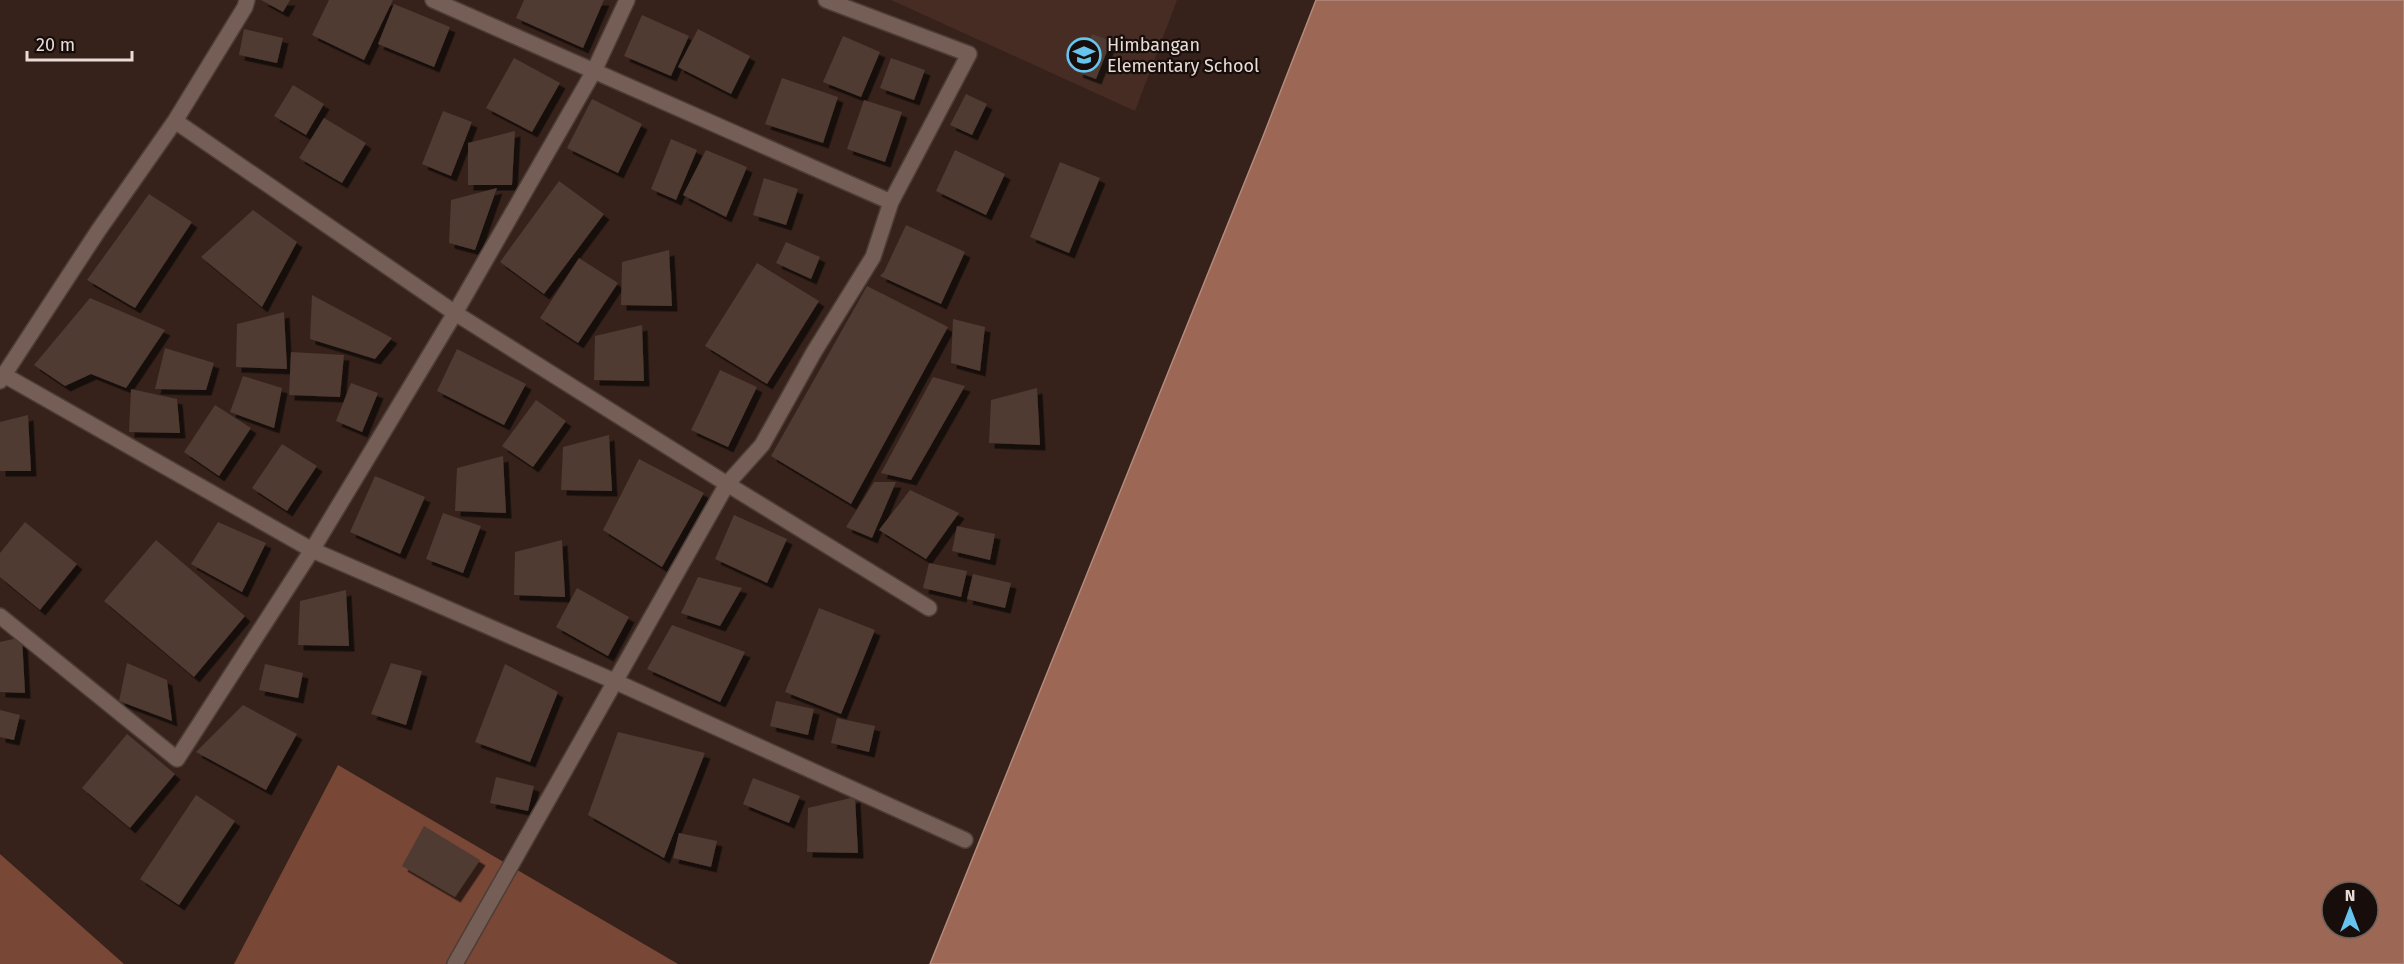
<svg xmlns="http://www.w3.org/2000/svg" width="2404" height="964" viewBox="0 0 2404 964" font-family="'Fira Sans',sans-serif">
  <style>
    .built { fill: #462c23 }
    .forest { fill: #784735 }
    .water { fill: #9c6754; stroke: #b38a7b; stroke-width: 1.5; fill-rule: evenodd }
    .building { fill: #4f3a32; filter: url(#shadow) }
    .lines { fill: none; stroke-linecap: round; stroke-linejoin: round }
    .minor-casing { stroke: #4d3d37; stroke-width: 18 }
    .minor { stroke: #755e56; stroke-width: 15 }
    .labels { text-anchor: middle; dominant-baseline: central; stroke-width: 4.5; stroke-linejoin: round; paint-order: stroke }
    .poi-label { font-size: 18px; fill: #e9dbd6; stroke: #170e0b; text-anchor: start }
  </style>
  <defs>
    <filter id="shadow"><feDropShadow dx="5.5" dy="5.5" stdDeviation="0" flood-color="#0009"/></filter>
  </defs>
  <rect width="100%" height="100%" fill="#36221b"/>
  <path class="built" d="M891,0H1177L1135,111Z"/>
  <path class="forest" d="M338,765L678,964H234Z
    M0,854L124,964H0Z"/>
  <path class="water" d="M1316,0H2404V964H930L1262,139ZM2332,892H2368V928H2332Z"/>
  <path class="building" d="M261,0H290L283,12Z
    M329,0H393L364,60L312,35Z
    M524,0H604L583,48L516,18Z
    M394,4L450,27L434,67L378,44Z
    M642,15L689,36L671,76L624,56Z
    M244,29L283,38L277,63L239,55Z
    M698,29L750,56L731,94L678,67Z
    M1092,34L1111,41L1096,79L1077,72Z
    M843,36L880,52L861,97L823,82Z
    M514,58L560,83L532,132L486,108Z
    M891,58L925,70L914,100L880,88Z
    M782,78L838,97L823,143L765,124Z
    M293,85L324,104L306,135L274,116Z
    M966,94L987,104L972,135L950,125Z
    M592,99L642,124L618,173L567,148Z
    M864,100L902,112L885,162L847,149Z
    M443,111L472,122L451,176L422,164Z
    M324,118L366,143L342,183L299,158Z
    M515,131L512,185H468V143Z
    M671,139L697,150L676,200L651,189Z
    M706,150L747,167L726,217L683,195Z
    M955,150L1005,174L986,215L936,191Z
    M1060,162L1100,178L1069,253L1030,237Z
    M764,178L798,189L786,225L753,215Z
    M559,181L604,214L544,294L500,262Z
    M497,188L475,250L449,243L451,200Z
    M149,194L192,222L135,308L87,280Z
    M253,210L297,242L262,307L201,257Z
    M906,225L965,252L941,304L880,276L884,272Z
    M786,242L820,257L811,279L776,263Z
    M669,250L672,306L621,305L622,262Z
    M579,258L618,283L578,343L540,318Z
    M757,263L819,301L767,384L705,346Z
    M867,286L948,327L851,504L771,456Z
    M312,295L392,338L375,359L310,339Z
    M90,298L165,330L126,388L91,374L65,386L34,365Z
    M284,312L287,369L236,367L237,324Z
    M953,319L985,327L980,371L951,363Z
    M642,325L644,381L594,380L595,336Z
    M165,348L214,363L206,390L155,389Z
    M457,349L526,384L504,425L437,391Z
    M291,352L344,355L340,397L289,395Z
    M720,370L757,387L728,447L691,430Z
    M243,376L282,388L274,428L230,412Z
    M933,377L965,386L911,480L881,473Z
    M351,383L378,393L362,432L336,421Z
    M1037,388L1040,445L989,443L991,400Z
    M131,389L177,399L180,433L129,432Z
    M536,400L566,421L533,467L502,446Z
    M215,405L251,428L219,476L184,452Z
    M28,415L31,471H0V422Z
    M609,435L612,491L561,490L563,447Z
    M282,444L317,466L287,511L252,488Z
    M503,456L506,513L455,511L457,468Z
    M639,459L704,493L662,567L603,530Z
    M375,476L425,497L400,554L350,532Z
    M874,482H896L872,538L846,527Z
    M910,490L959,513L926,559L879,530Z
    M443,513L481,526L463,573L426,559Z
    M734,515L787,539L767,583L715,559Z
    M25,522L77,564L40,610L0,577V553Z
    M218,522L266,543L242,592L191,564Z
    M957,526L995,534L990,560L952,551Z
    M156,540L245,616L194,677L104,601Z
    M562,540L565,597L514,595L515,552Z
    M929,563L967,571L961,597L923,588Z
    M973,574L1011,583L1005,608L967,599Z
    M698,577L742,588L720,626L681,613Z
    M577,588L629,617L608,656L556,627Z
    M346,590L349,646L298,645L300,601Z
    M819,608L875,630L841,714L785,692Z
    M672,625L745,652L720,702L647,669Z
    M22,637L25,693L0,692V642Z
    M127,663L167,680L172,721L119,701Z
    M391,663L422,671L406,725L371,714Z
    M265,664L303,673L298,698L259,690Z
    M505,664L558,692L530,762L475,742Z
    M776,701L814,709L808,735L770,726Z
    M243,705L297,734L266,790L196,752Z
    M0,710L20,715L14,740L0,737Z
    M837,718L875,726L869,752L831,743Z
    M618,732L705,753L664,858L588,815Z
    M127,734L175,774L130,828L82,788Z
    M496,777L534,786L528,811L490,803Z
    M753,778L800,796L789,823L743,804Z
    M196,795L235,821L179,905L140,879Z
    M855,797L858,853L807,852L808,808Z
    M424,826L480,860L455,897L402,866Z
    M679,833L717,841L711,867L673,858Z"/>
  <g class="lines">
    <defs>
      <path id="minor" d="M433,0L891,202
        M175,121L455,313L727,484L929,608
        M4,375L312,550L614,681L965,840
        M0,381L98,231L175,121L245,7L247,0
        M0,616L177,759L312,550L455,313L594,71L627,0
        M455,964L727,484L762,445L814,352L873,257L891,202L969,54L826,0"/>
    </defs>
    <use href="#minor" class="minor-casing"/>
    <use href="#minor" class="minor"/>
  </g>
  <defs>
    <symbol id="school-ring" viewBox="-11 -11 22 22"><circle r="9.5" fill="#170e0b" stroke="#66c4ef" stroke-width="1.5"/><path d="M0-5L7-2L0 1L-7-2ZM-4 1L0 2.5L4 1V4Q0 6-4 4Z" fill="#66c4ef"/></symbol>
  </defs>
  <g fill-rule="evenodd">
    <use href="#school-ring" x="1065" y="36" width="38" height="38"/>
  </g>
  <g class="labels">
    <g class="poi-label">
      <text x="1107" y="45">Himbangan<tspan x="1107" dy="21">Elementary School</tspan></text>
    </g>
  </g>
  <g transform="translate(2350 910)"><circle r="28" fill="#170e0b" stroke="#6b605c" stroke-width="1.5"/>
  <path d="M0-4.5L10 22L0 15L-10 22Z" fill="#66c4ef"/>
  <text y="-9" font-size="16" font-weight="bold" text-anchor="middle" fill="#e9dbd6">N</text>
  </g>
  <path d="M27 51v9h105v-9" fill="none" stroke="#e9dbd6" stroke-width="3"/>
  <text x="36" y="51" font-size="18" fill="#e9dbd6" stroke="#170e0b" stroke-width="4.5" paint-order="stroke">20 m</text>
</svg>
